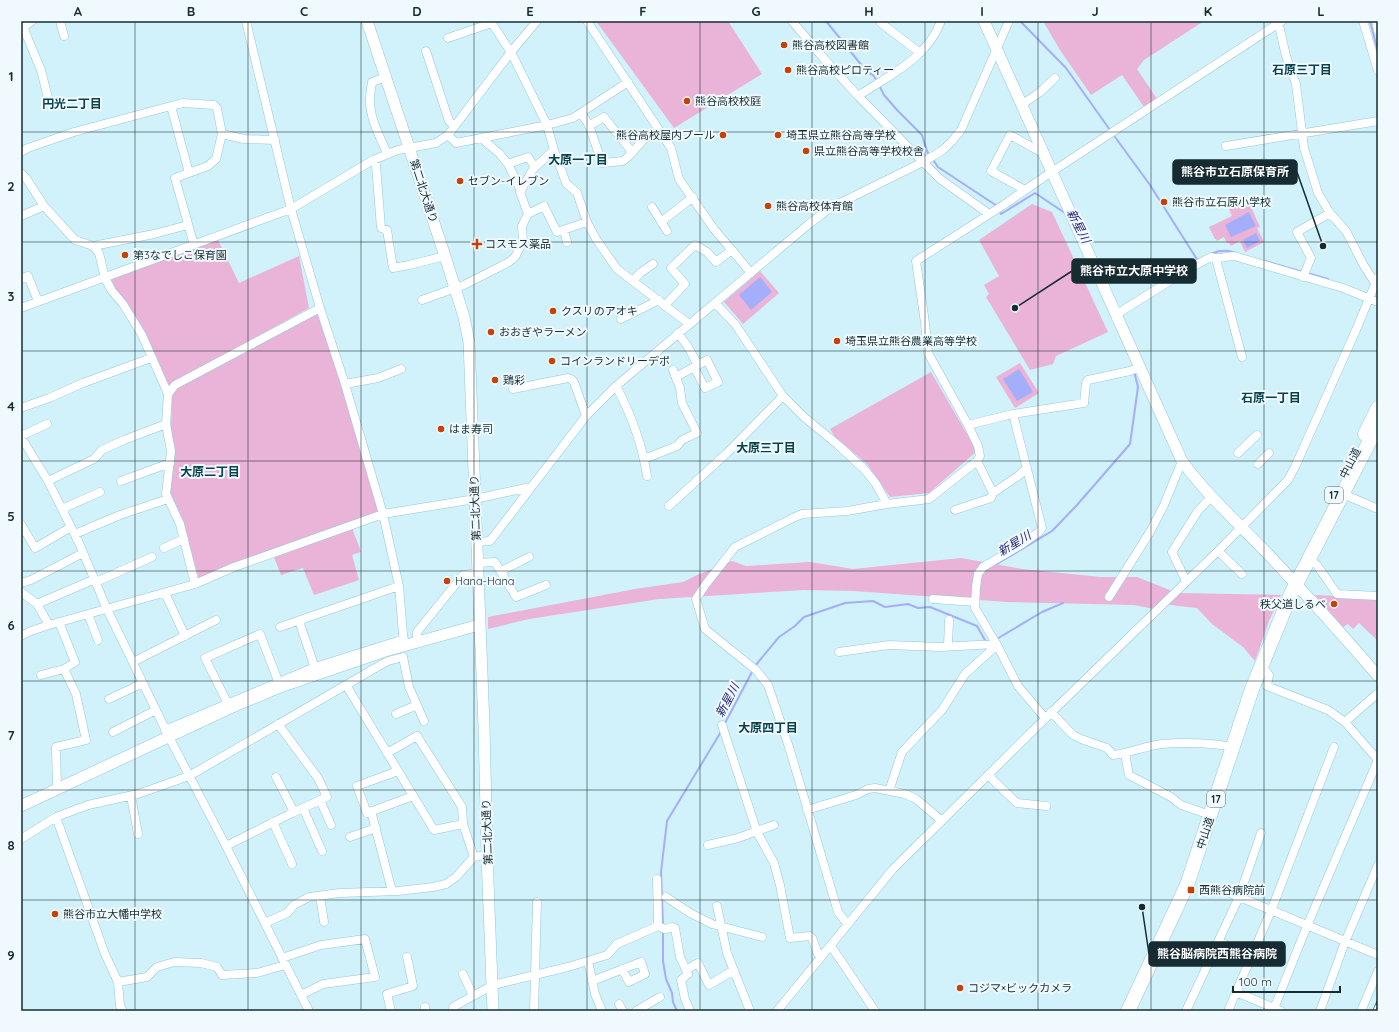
<svg xmlns="http://www.w3.org/2000/svg" width="1399" height="1032" viewBox="0 0 1399 1032" font-family="Quicksand,'Noto Sans JP',sans-serif">
  <style>
    .green { fill: #eab3d8 }
    .water { fill: #a5aefa }
    .lines { fill: none; stroke-linecap: round; stroke-linejoin: round }
    .stream { stroke: #a5aefa; stroke-width: 2 }
    .street-casing { stroke: #93c9d9; stroke-width: 9 }
    .secondary-casing { stroke: #93c9d9; stroke-width: 12 }
    .highway-casing { stroke: #93c9d9; stroke-width: 15 }
    .street { stroke: #fff; stroke-width: 8 }
    .secondary { stroke: #fff; stroke-width: 11 }
    .highway { stroke: #fff; stroke-width: 14 }
    .rail-casing { stroke: #567077; stroke-width: 3.5 }
    .rail { stroke: #f0fafe; stroke-width: 2; stroke-dasharray: 6; stroke-linecap: butt }
    .grid { fill: none; stroke: #162c32; stroke-width: 1; stroke-opacity: 0.55 }
    .poi-dot { fill: #c74005; stroke: #f0fafe; stroke-width: 1.5 }
    .labels { text-anchor: middle; dominant-baseline: central; stroke-width: 4; stroke-linejoin: round; paint-order: stroke }
    .shield { fill: #f0fafe; stroke: #576a6f; stroke-width: 1 }
    .shield-label { font-size: 10px; font-weight: bold; fill: #162c32 }
    .poi-label { font-size: 11px; fill: #162c32; stroke: #f0fafe; text-anchor: start }
    .street-label { font-size: 11px; fill: #162c32; stroke: #f0fafe }
    .neighbourhood-label { font-size: 12px; font-weight: bold; fill: #06414e; stroke: #f0fafe }
    .water-label { font-size: 12px; font-style: italic; fill: #292479; stroke: #f0fafe }
    .leader { fill: none; stroke: #162c32; stroke-width: 1.5 }
    .callout-dot { fill: #162c32; stroke: #f0fafe; stroke-width: 1.5 }
    .callout { fill: #162c32; stroke: #162c32; stroke-width: 1.5 }
    .callout-label { font-size: 12px; text-anchor: middle; font-weight: bold; fill: #fff }
    .neatline { fill: none; stroke: #162c32; stroke-width: 1.5 }
    .grid-label { font-size: 13px; text-anchor: middle; font-weight: bold; fill: #162c32 }
  </style>
  <rect width="100%" height="100%" fill="#d1f1fb"/>
  <path class="green" d="M596,21H728L762,74L674,128Z
    M1043,21H1204L1144,60L1137,69L1157,99L1144,107L1122,75L1091,95L1060,50Z
    M1251,199L1255,205L1251,207L1260,227L1257,228L1264,242L1245,252L1240,241L1231,246L1229,243H1227L1224,237L1217,241L1216,239H1215L1209,227L1232,216L1229,209Z
    M1032,204L1052,212L1108,332L1056,356L1053,364L1030,370L986,297L989,294L984,285L999,276L979,240Z
    M218,240L239,283L299,256L309,308L167,386L110,280Z
    M760,271L779,293L743,324L724,302Z
    M319,310L379,513L199,579L182,521L169,494L172,397L176,387Z
    M1020,363L1039,393L1015,408L996,377Z
    M931,372L977,451L929,493L890,497L867,464L835,437L830,429Z
    M352,528L361,552L352,555L359,580L314,595L303,568L281,575L274,557Z
    M961,558L1022,569L1101,577H1137L1172,591L1154,609L1134,605L1007,602L854,591L803,590L659,599L529,619L488,629V617L635,589L683,582L697,575L732,561L746,566L810,562L853,569Z
    M1179,593L1281,595L1269,621L1255,661L1243,647L1212,624L1197,608L1162,604Z
    M1315,595L1378,598V641L1359,623L1353,629L1348,624L1343,627Z"/>
  <path class="water" d="M1249,212L1256,226L1231,237L1225,225Z
    M1256,233L1260,241L1247,248L1243,240Z
    M760,277L772,292L751,310L739,295Z
    M1019,369L1033,392L1017,401L1003,379Z"/>
  <g class="lines">
    <path class="stream" d="M826,21L867,72L873,75L877,81
      M1020,21L1066,68L1110,130
      M1370,21L1378,52
      M879,85L884,95L897,110L922,135L927,151L929,155
      M1115,137L1150,185L1198,261
      M932,158L938,167L997,206
      M999,210L1001,214L1035,193L1065,213
      M1211,254C1219,250 1228,250 1236,253
      M1265,261L1303,272
      M1307,273L1328,279
      M997,564L1052,531L1077,505L1130,444L1138,387L1134,371
      M995,640L1042,612L1063,603
      M755,666L779,637L795,626L804,617L845,603L873,601L885,607L908,604L918,608L930,607L977,626L986,642
      M724,725L753,670
      M663,926L661,872L667,821L722,730
      M663,931V961L666,979L672,993L673,1002L677,1011"/>
    <defs>
      <path id="street" d="M60,21L64,36
        M246,21L291,209L320,308L345,384L383,514L399,586L404,646
        M490,21C498,31 503,42 511,52L547,125L554,150L566,183L577,193L587,222L596,239L617,269L689,324
        M587,21L671,148L679,179L714,229L751,273
        M792,21L819,53L858,96L923,162L940,179L989,214
        M1278,21L1286,56L1296,84L1304,148L1318,193L1330,213L1346,231L1363,264L1373,280L1376,282
        M1363,21L1378,71
        M1376,21L1378,31
        M881,23L920,53
        M23,27L41,70L47,94
        M21,29L32,21
        M448,38L492,23
        M426,51L449,121L454,126
        M386,77L372,82C371,88 370,95 370,101C370,119 380,137 387,153
        M858,96C888,76 928,58 941,21
        M1021,105L1039,93L1055,78
        M171,106L189,173
        M581,113L589,125L602,163L623,161L628,157L644,139L660,131
        M589,126L604,117L632,152
        M448,135L456,143L547,125L573,118L628,82
        M481,138L499,153L508,164L521,191
        M1226,146L1378,121
        M21,152L28,148L74,132L171,106L183,103L214,105L217,108L222,134L244,139L275,140
        M373,160L376,165L381,228L387,230L393,268L409,265L445,256
        M508,164L528,157L535,167
        M21,173L26,178L44,206L75,240L93,246L99,253L105,278L112,291L123,304L142,335L168,394
        M1025,190L991,171L1010,135L1039,151L1043,150
        M652,207L667,231
        M528,214L544,206L557,232L587,222
        M21,216L44,206
        M661,222L693,197
        M564,230L567,242
        M194,245L175,178L208,166L216,159L222,134
        M93,246L154,234L188,225
        M1216,259L1242,357
        M1303,277L1311,258L1297,232L1330,213
        M21,279L28,276L38,301
        M633,281L640,273L653,264
        M422,300L464,285L509,262L515,257L523,241L522,226L528,214L520,192L533,169L554,150
        M715,303L735,324L783,396L804,417L838,445L865,470L876,484L887,504
        M665,305L685,284L671,268L695,245L707,252L716,262L732,250
        M21,308L291,209L373,160L398,150L436,143L448,135L511,52L537,21
        M1117,314L1192,267L1211,257C1218,260 1226,256 1234,256L1343,288L1378,302
        M621,319L659,300
        M678,333L688,347L698,365
        M676,377L707,360L718,382L705,388L694,367
        M345,384L378,378L401,369
        M616,386C632,416 642,443 647,476
        M513,389L568,378L571,379L574,382L586,416
        M21,408L49,398L83,383L151,358
        M1013,414L1042,528L1039,532L1022,544L983,567L978,574L976,587L975,608L997,645L1018,686L1045,718
        M166,424L171,451L166,494L180,524L195,584
        M968,425L1013,414L1084,403L1086,383L1088,380L1130,371L1141,367
        M21,436L47,424
        M21,437L48,481L79,543L107,609L169,737L226,846L309,1011
        M1238,453L1257,435
        M644,459L677,446L682,440L697,433L682,403L680,388L673,370
        M977,461L993,493L1018,476L1027,468
        M1258,464L1269,453
        M48,481L94,459L102,450L124,440L166,424L168,394L175,385L320,308
        M121,481L170,463
        M1336,491L1378,509
        M669,506L727,453L783,396
        M62,509L100,492
        M955,510L991,498L993,493
        M21,524L35,548L71,527
        M75,534L120,515L168,499
        M476,542L490,541L586,416L616,386L809,224L830,208L923,162L943,150L952,141L961,130L1009,21
        M164,548L184,539
        M1218,551L1242,574
        M1308,559L1317,565L1337,594L1378,596
        M477,563L495,562L516,597L546,585
        M501,571L529,557
        M1186,581L1172,552L1198,511L1212,496
        M96,582L152,557
        M21,583L31,580L83,553
        M21,592L37,604L49,625
        M165,593L185,636
        M1109,597L1150,532L1164,505L1182,461
        M933,599L975,602
        M37,604L95,579
        M88,614L98,640
        M299,621L316,671
        M280,627L399,586
        M21,636L31,631L49,625L195,584L234,567L383,514L475,499L526,488L529,489
        M417,642V632L463,575L478,573
        M948,646L949,620
        M839,652L889,645L940,647L996,644
        M133,662L216,620
        M1260,667L1265,670L1269,675L1267,686L1328,710L1345,722L1378,760
        M41,675L64,669L75,662L59,622
        M346,685L434,830L463,824
        M109,699L143,683
        M230,708L205,658L260,634L280,686
        M1051,712L1073,735L1081,739L1107,748L1113,755C1130,753 1145,746 1162,744C1180,742 1215,743 1232,747
        M396,714L417,705
        M1345,722L1378,693
        M722,725L757,832L774,863L780,885L790,938L810,936L812,938L818,954L821,957
        M165,730L315,667L404,639
        M113,732L156,710
        M387,753L417,736L462,807L463,824L474,857
        M1125,754L1129,775L1171,797L1181,805L1210,815
        M398,771L357,786L367,813L413,796
        M988,775L1017,803L1046,806
        M276,777L294,812
        M57,788L56,747L86,740L76,694L64,669
        M889,791L902,752L942,710L965,674L997,645
        M131,796L138,834
        M320,800L331,825
        M303,808L322,851
        M807,810L856,795L868,789L875,788L905,794L916,799L942,821
        M371,811L392,891
        M56,817L105,954L118,982L120,1006L123,1011
        M273,822L292,864
        M350,837L376,828
        M21,839L56,817L88,805L138,794L189,776L377,667L388,661L403,657L409,687L424,721
        M708,845L738,838L774,825
        M226,846L292,813L327,797L318,778L278,724
        M1223,890L1378,955
        M320,896L324,922
        M666,897L690,913L712,924L762,937
        M717,906L727,953L750,1011
        M265,923L287,913L294,905L309,897L340,893L398,891L433,887L446,884L456,877L474,857L487,855
        M848,923L845,921L838,912L789,747L768,685L756,670L705,629L696,599L706,584L735,547L795,517L802,514L847,511L887,504L929,499L977,461L980,456L978,446L968,425L928,353L925,323L916,261L1002,206L1047,175L1282,21
        M658,926L665,929L673,927L675,928L680,957L688,974L681,980L685,999L690,1011
        M831,946L875,1011
        M1216,946L1239,897L1261,833
        M282,958L321,945L365,939L375,977L323,984L301,995
        M588,961L595,994L602,1011
        M686,970L698,963L709,985L734,970
        M463,974L473,996
        M592,981L641,962L645,974L629,982L622,969
        M118,982L147,977L157,967L174,962L201,963L217,967L222,975L257,973L285,965
        M1236,992L1281,1011
        M619,1004L623,1011
        M391,1011L387,994L413,986L407,957
        M425,1011V1007
        M453,1011V1007L493,985L568,967L607,955L617,944L658,926L657,879
        M534,1011L537,902
        M636,1011L660,997
        M777,1011L893,869L1060,704L1218,551L1288,480L1295,467L1356,330L1378,277
        M1186,1011L1208,964C1218,961 1221,952 1225,944L1218,942
        M1228,1011L1271,911L1334,747
        M1273,1011L1307,926L1378,760
        M1320,1011L1345,942L1378,865
        M1361,1011L1378,971"/>
      <path id="secondary" d="M367,21L445,256L464,317L469,342L484,726L487,855L493,1011
        M984,21L1182,461C1205,493 1239,524 1267,553C1305,593 1342,634 1378,676
        M21,806L230,708L280,687L385,651L479,625"/>
      <path id="highway" d="M1365,434L1378,408
        M1128,1011L1187,885L1252,689L1291,594L1378,425"/>
    </defs>
    <use href="#street" class="street-casing"/>
    <use href="#secondary" class="secondary-casing"/>
    <use href="#highway" class="highway-casing"/>
    <use href="#street" class="street"/>
    <use href="#secondary" class="secondary"/>
    <use href="#highway" class="highway"/>
    <defs>
      <path id="rail" d="M1374,1011L1378,1002"/>
    </defs>
    <use href="#rail" class="rail-casing"/>
    <use href="#rail" class="rail"/>
  </g>
  <path class="grid" d="M135,21V1011M248,21V1011M361,21V1011M474,21V1011M587,21V1011M700,21V1011M812,21V1011M925,21V1011M1038,21V1011M1151,21V1011M1264,21V1011M21,132H1378M21,242H1378M21,351H1378M21,461H1378M21,571H1378M21,681H1378M21,790H1378M21,900H1378"/>
  <g class="poi-dot">
    <circle cx="784" cy="45" r="4"/>
    <circle cx="788" cy="70" r="4"/>
    <circle cx="687" cy="101" r="4"/>
    <circle cx="723" cy="135" r="4"/>
    <circle cx="778" cy="135" r="4"/>
    <circle cx="806" cy="151" r="4"/>
    <circle cx="460" cy="181" r="4"/>
    <circle cx="1164" cy="202" r="4"/>
    <circle cx="768" cy="206" r="4"/>
    <path d="M475 238h4v4h4v4h-4v4h-4v-4h-4v-4h4z"/>
    <circle cx="125" cy="255" r="4"/>
    <circle cx="553" cy="311" r="4"/>
    <circle cx="491" cy="332" r="4"/>
    <circle cx="837" cy="341" r="4"/>
    <circle cx="552" cy="361" r="4"/>
    <circle cx="495" cy="380" r="4"/>
    <circle cx="441" cy="429" r="4"/>
    <circle cx="447" cy="581" r="4"/>
    <circle cx="1334" cy="604" r="4"/>
    <rect x="1187" y="886" width="8" height="8" rx="2"/>
    <circle cx="55" cy="914" r="4"/>
    <circle cx="960" cy="988" r="4"/>
  </g>
  <g class="labels">
    <g class="shield">
      <rect x="1325" y="487" width="18" height="16" rx="3"/>
      <rect x="1207" y="791" width="18" height="16" rx="3"/>
    </g>
    <g class="shield-label">
      <text x="1334" y="495">17</text>
      <text x="1216" y="799">17</text>
    </g>
    <g class="poi-label">
      <text x="792" y="45">熊谷高校図書館</text>
      <text x="796" y="70">熊谷高校ピロティー</text>
      <text x="695" y="101">熊谷高校校庭</text>
      <text x="715" y="135" text-anchor="end">熊谷高校屋内プール</text>
      <text x="786" y="135">埼玉県立熊谷高等学校</text>
      <text x="814" y="151">県立熊谷高等学校校舎</text>
      <text x="468" y="181">セブン-イレブン</text>
      <text x="1172" y="202">熊谷市立石原小学校</text>
      <text x="776" y="206">熊谷高校体育館</text>
      <text x="485" y="244">コスモス薬品</text>
      <text x="133" y="255">第3なでしこ保育園</text>
      <text x="561" y="311">クスリのアオキ</text>
      <text x="499" y="332">おおぎやラーメン</text>
      <text x="845" y="341">埼玉県立熊谷農業高等学校</text>
      <text x="560" y="361">コインランドリーデポ</text>
      <text x="503" y="380">鶏彩</text>
      <text x="449" y="429">はま寿司</text>
      <text x="455" y="581">Hana-Hana</text>
      <text x="1326" y="604" text-anchor="end">秩父道しるべ</text>
      <text x="1199" y="890">西熊谷病院前</text>
      <text x="63" y="914">熊谷市立大幡中学校</text>
      <text x="968" y="988">コジマ×ビックカメラ</text>
    </g>
    <g class="street-label">
      <text transform="translate(424 191) rotate(72)">第二北大通り</text>
      <text transform="translate(1350 463) rotate(-63)">中山道</text>
      <text transform="translate(475 508) rotate(-92)">第二北大通り</text>
      <text transform="translate(487 832) rotate(-92)">第二北大通り</text>
      <text transform="translate(1205 833) rotate(-72)">中山道</text>
    </g>
    <g class="neighbourhood-label">
      <text x="1302" y="69">石原三丁目</text>
      <text x="72" y="103">円光二丁目</text>
      <text x="578" y="159">大原一丁目</text>
      <text x="1271" y="397">石原一丁目</text>
      <text x="766" y="447">大原三丁目</text>
      <text x="210" y="471">大原二丁目</text>
      <text x="768" y="727">大原四丁目</text>
    </g>
    <g class="water-label">
      <text transform="translate(1079 226) rotate(63)">新星川</text>
      <text transform="translate(1014 543) rotate(-31)">新星川</text>
      <text transform="translate(727 700) rotate(-62)">新星川</text>
    </g>
  </g>
  <path class="leader" d="M1323 246L1297 172M1015 308L1072 271M1142 907L1149 954"/>
  <g class="callout-dot">
    <circle cx="1323" cy="246" r="4"/>
    <circle cx="1015" cy="308" r="4"/>
    <circle cx="1142" cy="907" r="4"/>
  </g>
  <g class="callout">
    <rect x="1173" y="160" width="124" height="24" rx="4"/>
    <rect x="1072" y="259" width="124" height="24" rx="4"/>
    <rect x="1149" y="942" width="136" height="24" rx="4"/>
  </g>
  <g class="callout-label">
    <text x="1235" y="176">熊谷市立石原保育所</text>
    <text x="1134" y="275">熊谷市立大原中学校</text>
    <text x="1217" y="958">熊谷脳病院西熊谷病院</text>
  </g>
  <rect width="1399" height="1032" fill="none" stroke="#f0fafe" stroke-width="44"/>
  <path d="M1233 986v6h107v-6" fill="none" stroke="#162c32" stroke-width="2"/>
  <text x="1239" y="986" font-size="12" fill="#162c32" stroke="#f0fafe" stroke-width="3" paint-order="stroke">100 m</text>
  <rect x="22" y="22" width="1355" height="988" class="neatline"/>
  <g class="grid-label">
    <text x="78" y="16">A</text>
    <text x="191" y="16">B</text>
    <text x="304" y="16">C</text>
    <text x="417" y="16">D</text>
    <text x="530" y="16">E</text>
    <text x="643" y="16">F</text>
    <text x="756" y="16">G</text>
    <text x="869" y="16">H</text>
    <text x="982" y="16">I</text>
    <text x="1095" y="16">J</text>
    <text x="1208" y="16">K</text>
    <text x="1321" y="16">L</text>
    <text x="11" y="81">1</text>
    <text x="11" y="191">2</text>
    <text x="11" y="301">3</text>
    <text x="11" y="411">4</text>
    <text x="11" y="521">5</text>
    <text x="11" y="630">6</text>
    <text x="11" y="740">7</text>
    <text x="11" y="850">8</text>
    <text x="11" y="960">9</text>
  </g>
</svg>
